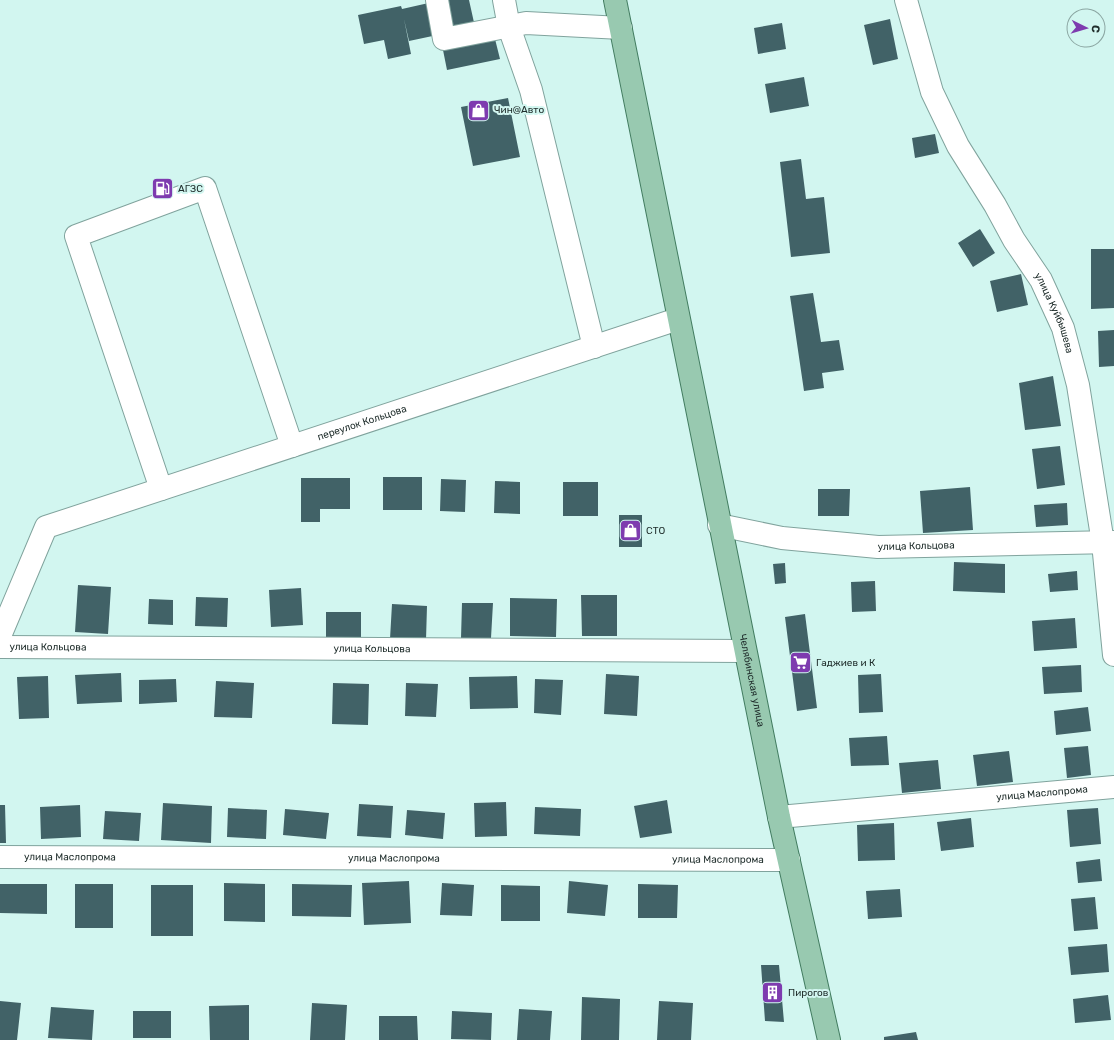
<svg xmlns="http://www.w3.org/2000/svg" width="1114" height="1040" viewBox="0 0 1114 1040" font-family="Rubik,sans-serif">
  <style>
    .building { fill: #416267 }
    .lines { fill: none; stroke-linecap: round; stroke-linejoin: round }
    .minor-casing { stroke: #80a39d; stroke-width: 24 }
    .major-casing { stroke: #427c60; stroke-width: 24 }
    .minor { stroke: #fff; stroke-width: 22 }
    .major { stroke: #98c9b0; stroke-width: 22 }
    .labels { text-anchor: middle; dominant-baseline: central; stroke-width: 4; stroke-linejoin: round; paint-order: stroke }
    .poi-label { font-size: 10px; fill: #212f2d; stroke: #d2f6f0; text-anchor: start }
    .street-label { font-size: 10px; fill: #212f2d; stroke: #d2f6f0 }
  </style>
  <rect width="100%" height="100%" fill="#d2f6f0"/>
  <path class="building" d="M442,0H469L475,27L409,41L404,19L411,54L388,59L384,40L364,44L358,15L401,6L402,9Z
    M890,19L898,59L873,65L864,25Z
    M782,23L786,49L758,54L754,28Z
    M495,39L500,59L447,70L443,50Z
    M804,77L809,106L770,113L765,84Z
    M508,98L520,157L473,166L461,107Z
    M935,134L939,153L915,158L912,138Z
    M801,159L806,199L824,197L830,253L791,257L780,162Z
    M980,229L995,253L973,267L958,243Z
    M1091,249H1114V308L1091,309Z
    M1021,274L1028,305L997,312L990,281Z
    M813,293L821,342L839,340L844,370L822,373L824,388L804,391L790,296Z
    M1114,330V366L1099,367L1098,331Z
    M1053,376L1061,426L1025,430L1019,383Z
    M1060,446L1065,485L1037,489L1032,449Z
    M383,477H422V510H383Z
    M301,478H350V509H320V522H301Z
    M441,479L466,480L465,512L440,511Z
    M495,481L520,482V514L494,513Z
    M563,482H598V516H563Z
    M970,487L973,530L923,533L920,491Z
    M818,489H850L849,516H818Z
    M1067,503L1068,525L1036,527L1034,505Z
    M619,515H642V547H619Z
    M954,562L1005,564V593L953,591Z
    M785,563L786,583L775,584L773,564Z
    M1077,571L1078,590L1050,592L1048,574Z
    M875,581L876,611L852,612L851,582Z
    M78,585L111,587L108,634L75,632Z
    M301,588L303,625L271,627L269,590Z
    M581,595H617V636H582Z
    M196,597L228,598L227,627L195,626Z
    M510,598L557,599L556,637L510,636Z
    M149,599L173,600V625L148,624Z
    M462,603H493L491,638H461Z
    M392,604L427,606L426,640L390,639Z
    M326,612H361V640H326Z
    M805,614L817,708L797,711L785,617Z
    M1075,618L1077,648L1034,651L1032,621Z
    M1081,665L1082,692L1044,694L1042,667Z
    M121,673L122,702L77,704L75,675Z
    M606,674L639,676L637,716L604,714Z
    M881,674L883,712L859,713L858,675Z
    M48,676L49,718L19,719L17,677Z
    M517,676L518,708L470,709L469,677Z
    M176,679L177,702L139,704V680Z
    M535,679L563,680L561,715L534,713Z
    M216,681L254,683L252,718L214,717Z
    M333,683L369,684L368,725L332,724Z
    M406,683L438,684L436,717L405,716Z
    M1088,707L1091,731L1056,735L1054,711Z
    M887,736L889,765L851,766L849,738Z
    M1088,746L1091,775L1067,778L1064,748Z
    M1009,751L1013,782L977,786L973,755Z
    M938,760L941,789L902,793L899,763Z
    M667,800L672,833L640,838L634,806Z
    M506,802L507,836L475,837L474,803Z
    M163,803L212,806L211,843L161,840Z
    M359,804L393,806L391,838L357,836Z
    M0,805H5L6,843H0Z
    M80,805L81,837L41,839L40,807Z
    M535,807L581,809L580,836L534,834Z
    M228,808L267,810L266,839L227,837Z
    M1098,808L1101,844L1070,847L1067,810Z
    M285,809L329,813L326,839L283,835Z
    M407,810L445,813L443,839L405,835Z
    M105,811L141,813L139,841L103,839Z
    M971,818L974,847L941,851L937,822Z
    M894,823L895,860L858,861L857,825Z
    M1100,859L1102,881L1078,883L1076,862Z
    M409,881L411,923L364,925L362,883Z
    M569,881L608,885L605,916L567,913Z
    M224,883L265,884V922L224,921Z
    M442,883L474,885L472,916L440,915Z
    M0,884H47V914L0,913Z
    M75,884H113V928H75Z
    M292,884L352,885L351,917L292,916Z
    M638,884L678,885L677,918H638Z
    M151,885H193V936H151Z
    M501,885L540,886V921H501Z
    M900,889L902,917L868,919L866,891Z
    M1095,897L1098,929L1074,931L1071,899Z
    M1107,944L1109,972L1071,975L1068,947Z
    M761,965H779L784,1022L765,1021Z
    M1108,995L1111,1020L1075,1023L1073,999Z
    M582,997L620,999L619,1040H581Z
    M0,1001L21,1003L17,1040H0Z
    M659,1001L693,1003L691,1040H657Z
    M312,1003L347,1005L345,1040H310Z
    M249,1005V1040H210L209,1006Z
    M51,1007L94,1010L92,1040L48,1038Z
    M519,1009L552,1011L550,1040H517Z
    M133,1011H171V1038H133Z
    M452,1011L492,1013L491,1040L451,1039Z
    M379,1016H417L418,1040H379Z
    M916,1032L918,1040H884V1037Z"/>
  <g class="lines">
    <defs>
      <g id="minor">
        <path d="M437,0L444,39L526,23L621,28"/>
        <path d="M504,0L509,27L531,90L594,347"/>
        <path id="s1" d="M906,0L932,92L958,146L995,205L1014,240L1041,280L1063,328L1078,385L1103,543L1114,655"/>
        <path d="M161,489L76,236L205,188L292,446"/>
        <path id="s2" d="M719,525L782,538L878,547L1114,542"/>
        <path id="s3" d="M0,636L46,527L678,319"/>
        <path id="s4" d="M0,647L745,651"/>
        <path id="s5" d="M779,817L1114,787"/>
        <path id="s6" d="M0,857L789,860"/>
      </g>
      <g id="major">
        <path id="s7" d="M615,0L779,817L829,1040"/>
      </g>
    </defs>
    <use href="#minor" class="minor-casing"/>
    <use href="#major" class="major-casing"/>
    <use href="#minor" class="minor"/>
    <use href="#major" class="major"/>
  </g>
  <defs>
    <symbol id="shop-square" viewBox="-11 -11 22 22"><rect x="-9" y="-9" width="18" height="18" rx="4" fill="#7e3baf" stroke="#d2f6f0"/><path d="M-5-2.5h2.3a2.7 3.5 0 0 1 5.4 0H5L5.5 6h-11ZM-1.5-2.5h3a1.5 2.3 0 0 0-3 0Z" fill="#fff"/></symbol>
    <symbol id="fuel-square" viewBox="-11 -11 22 22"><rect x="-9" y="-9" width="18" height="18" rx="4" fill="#7e3baf" stroke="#d2f6f0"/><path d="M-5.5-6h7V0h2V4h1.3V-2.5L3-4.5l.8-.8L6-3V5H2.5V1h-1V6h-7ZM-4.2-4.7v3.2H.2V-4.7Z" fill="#fff"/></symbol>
    <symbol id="supermarket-square" viewBox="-11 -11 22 22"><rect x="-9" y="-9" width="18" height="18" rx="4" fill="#7e3baf" stroke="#d2f6f0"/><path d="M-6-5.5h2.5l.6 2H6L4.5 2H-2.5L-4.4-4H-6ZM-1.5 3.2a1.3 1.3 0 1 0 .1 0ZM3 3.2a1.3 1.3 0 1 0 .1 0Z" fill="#fff"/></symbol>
    <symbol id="building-square" viewBox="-11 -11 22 22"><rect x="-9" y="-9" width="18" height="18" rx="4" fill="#7e3baf" stroke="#d2f6f0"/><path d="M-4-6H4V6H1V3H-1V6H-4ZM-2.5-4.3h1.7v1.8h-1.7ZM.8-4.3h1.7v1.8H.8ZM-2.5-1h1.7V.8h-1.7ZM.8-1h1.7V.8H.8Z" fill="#fff"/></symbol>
  </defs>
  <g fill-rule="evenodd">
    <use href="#shop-square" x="466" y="98" width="25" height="25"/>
    <use href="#fuel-square" x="150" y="176" width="25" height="25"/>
    <use href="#shop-square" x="618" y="518" width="25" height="25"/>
    <use href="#supermarket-square" x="788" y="650" width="25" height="25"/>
    <use href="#building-square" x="760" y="980" width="25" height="25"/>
  </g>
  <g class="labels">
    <g class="poi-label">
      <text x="494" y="110">Чин@Авто</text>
      <text x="178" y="189">АГЗС</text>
      <text x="646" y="531">СТО</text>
      <text x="816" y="663">Гаджиев и К</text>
      <text x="788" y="993">Пирогов</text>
    </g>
    <g class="street-label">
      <text stroke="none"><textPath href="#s1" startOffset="349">улица Куйбышева</textPath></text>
      <text stroke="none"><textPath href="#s3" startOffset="451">переулок Кольцова</textPath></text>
      <text stroke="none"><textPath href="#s2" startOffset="199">улица Кольцова</textPath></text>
      <text stroke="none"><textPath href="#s4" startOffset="48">улица Кольцова</textPath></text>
      <text stroke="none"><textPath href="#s4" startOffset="372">улица Кольцова</textPath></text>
      <text stroke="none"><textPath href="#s7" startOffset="694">Челябинская улица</textPath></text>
      <text stroke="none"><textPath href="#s5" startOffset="264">улица Маслопрома</textPath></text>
      <text stroke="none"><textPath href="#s6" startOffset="70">улица Маслопрома</textPath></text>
      <text stroke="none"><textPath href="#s6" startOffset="394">улица Маслопрома</textPath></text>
      <text stroke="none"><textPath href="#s6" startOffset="718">улица Маслопрома</textPath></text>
    </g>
  </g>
  <g transform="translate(1086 28) rotate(95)"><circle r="19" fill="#d2f6f0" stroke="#8ba6a2"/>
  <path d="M0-3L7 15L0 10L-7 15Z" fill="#7e3baf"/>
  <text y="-6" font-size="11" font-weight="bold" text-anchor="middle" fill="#212f2d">С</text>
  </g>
</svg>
